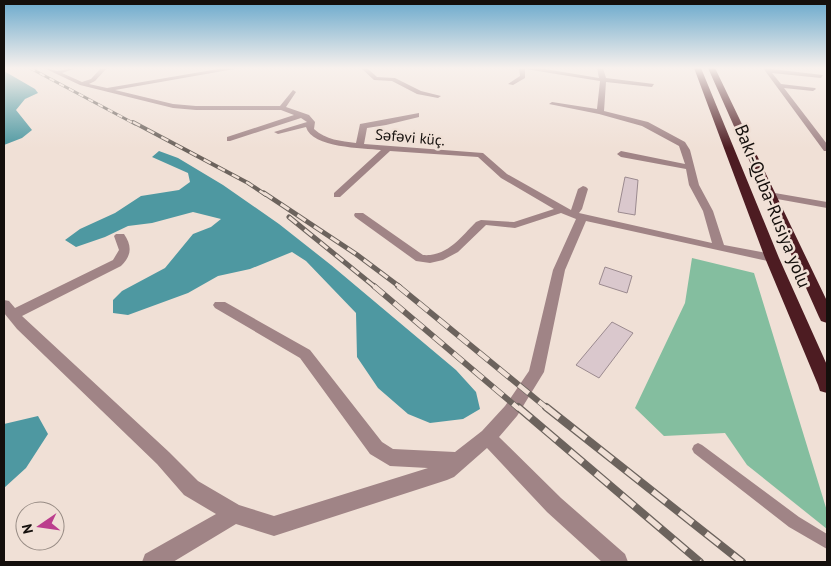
<svg xmlns="http://www.w3.org/2000/svg" width="831" height="566" viewBox="0 0 831 566" font-family="'PT Sans',sans-serif">
  <style>
    .forest { fill: #84be9f }
    .water { fill: #4e98a1 }
    .building { fill: #dac8cd; stroke: #9b8a8f }
    .lines { fill: none; stroke-linecap: round; stroke-linejoin: round }
    .lane { fill: #a08486; fill-rule: evenodd }
    .street { fill: #a08486; fill-rule: evenodd }
    .highway { fill: #4d1c22; fill-rule: evenodd }
    .rail-far4-casing { stroke: #6c635d; stroke-width: 3 }
    .rail-far3-casing { stroke: #6c635d; stroke-width: 4 }
    .rail-far2-casing { stroke: #6c635d; stroke-width: 5 }
    .rail-far1-casing { stroke: #6c635d; stroke-width: 6 }
    .rail-casing { stroke: #6c635d; stroke-width: 8 }
    .rail-far4 { stroke: #f0e0d6; stroke-width: 2; stroke-dasharray: 5.5; stroke-linecap: butt }
    .rail-far3 { stroke: #f0e0d6; stroke-width: 2.5; stroke-dasharray: 8; stroke-linecap: butt }
    .rail-far2 { stroke: #f0e0d6; stroke-width: 3; stroke-dasharray: 10; stroke-linecap: butt }
    .rail-far1 { stroke: #f0e0d6; stroke-width: 4.5; stroke-dasharray: 13; stroke-linecap: butt }
    .rail { stroke: #f0e0d6; stroke-width: 5.5; stroke-dasharray: 17; stroke-linecap: butt }
    .labels { text-anchor: middle; dominant-baseline: central; stroke-width: 5; stroke-linejoin: round; paint-order: stroke }
    .far-street-label { font-size: 15px; fill: #140f0c; stroke: #f0e0d6 }
    .street-label { font-size: 18px; fill: #140f0c; stroke: #f0e0d6 }
  </style>
  <rect width="100%" height="100%" fill="#f0e0d6"/>
  <path class="forest" d="M692,258L754,273L827,511V529L747,465L725,433L664,436L635,408L685,303Z"/>
  <path class="water" d="M4,71L35,89L38,93L25,99L16,110L32,130L22,138L4,145Z
    M159,151L178,158L223,185L279,224L331,265L456,370L476,392L480,409L463,419L430,423L408,414L378,388L357,357L356,313L306,261L292,252L250,269L218,276L188,293L128,315L113,313V300L122,291L165,268L193,234L211,227L221,219L193,212L152,223L128,226L105,237L76,247L65,240L80,229L115,213L141,196L179,190L190,182L188,173L152,157Z
    M38,416L48,434L26,468L4,488V424Z"/>
  <path class="building" d="M625,177L638,180L635,215L618,212Z
    M605,267L632,276L627,293L599,284Z
    M612,322L633,333L599,378L576,365Z"/>
  <g class="lines">
    <path class="lane" d="M698,443L702,445L799,517L827,534V549L789,527L694,453L692,449L694,445Z"/>
    <path class="street" d="M44,68L57,71L76,68L62,73L82,82L91,79L101,68H107L95,81L89,84L107,88L224,68H240L115,90L173,104L196,106H280L293,90L296,92L286,107L309,115L315,122L314,129C326,140 341,141 356,143L360,124L419,113V117L386,125L367,128L364,144L483,153L507,174L571,210L578,189L583,186L586,187L588,189L582,209L579,213L712,243L703,211L689,185L686,169L621,157L617,154L621,151L685,164L679,146L642,126L599,114L549,104L552,102L597,109L600,81L525,69V78L513,85L508,84L520,76L519,68H539L599,78L597,68H603L606,78L654,84L652,87L606,82L604,111L648,122L685,142L690,150L699,185L713,211L724,245L772,254L778,258L772,262L586,221L565,270L544,372L517,416L499,437L561,498L625,554L628,562H602L547,512L487,448L454,477L447,480L274,536L236,524L173,562H142L145,554L216,514L184,495L157,464L17,329L4,313V300L9,301L15,308L113,260L119,250L114,236L116,234H124C132,246 132,255 121,266L22,316L169,452L198,481L239,505L274,516L428,468L390,466L370,454L300,358L215,308L213,305L215,302H225L310,350L382,442L393,449L455,452L482,431L505,406L529,371L553,270L576,219L561,213L515,228L486,225L458,252L443,260L430,263L416,261L355,217L354,215L355,213H363L423,255C447,257 461,237 476,222L481,220L514,222L554,209L501,178L478,157L390,151L340,197H334V193L381,150C363,148 312,148 306,127L278,134L274,132L307,122L301,118L230,141H227V137L294,115L281,110H196L173,108L80,85Z
      M361,68H367L377,77L395,78L421,91L441,96L438,98L417,94L392,81L374,80Z
      M763,68L823,75L821,78L772,73L781,84L815,88L816,89L813,91L784,88L827,144V151H824Z
      M769,192L827,202V208L766,197V193Z"/>
    <path class="highway" d="M694,68H701L779,258L827,365V393L820,391L818,385L765,258Z
      M708,68H715L827,301V323L821,321L819,317Z"/>
    <defs>
      <path id="rail-far4" d="M30,68L135,124"/>
      <path id="rail-far3" d="M133,122L248,183L266,195"/>
      <path id="rail-far2" d="M264,193L356,254L400,287
        M289,217L375,287"/>
      <path id="rail-far1" d="M374,286L519,409
        M398,286L548,409"/>
      <path id="rail" d="M518,407L700,562
        M546,407L742,562"/>
    </defs>
    <use href="#rail-far4" class="rail-far4-casing"/>
    <use href="#rail-far3" class="rail-far3-casing"/>
    <use href="#rail-far2" class="rail-far2-casing"/>
    <use href="#rail-far1" class="rail-far1-casing"/>
    <use href="#rail" class="rail-casing"/>
    <use href="#rail-far4" class="rail-far4"/>
    <use href="#rail-far3" class="rail-far3"/>
    <use href="#rail-far2" class="rail-far2"/>
    <use href="#rail-far1" class="rail-far1"/>
    <use href="#rail" class="rail"/>
  </g>
  <linearGradient id="sky" x2="0" y2="1"><stop stop-color="#6aa9cc"/><stop offset="0.46" stop-color="#f8f1ed"/><stop offset="1" stop-color="#f8f1ed" stop-opacity="0"/></linearGradient>
  <rect width="831" height="148" fill="url(#sky)"/>
  <g class="labels">
    <g class="far-street-label">
      <text transform="translate(410 137) rotate(5)">Səfəvi küç.</text>
    </g>
    <g class="street-label">
      <text transform="translate(773 206) rotate(68)">Bakı-Quba-Rusiya yolu</text>
    </g>
  </g>
  <rect width="831" height="566" fill="none" stroke="#140f0c" stroke-width="10"/>
  <g transform="translate(40 526) rotate(257)"><circle r="24" fill="#f0e0d6" stroke="#988c85"/>
  <path d="M0-4L9 19L0 12L-9 19Z" fill="#bb3e8d"/>
  <text y="-8" font-size="14" font-weight="bold" text-anchor="middle" fill="#140f0c">N</text>
  </g>
</svg>
